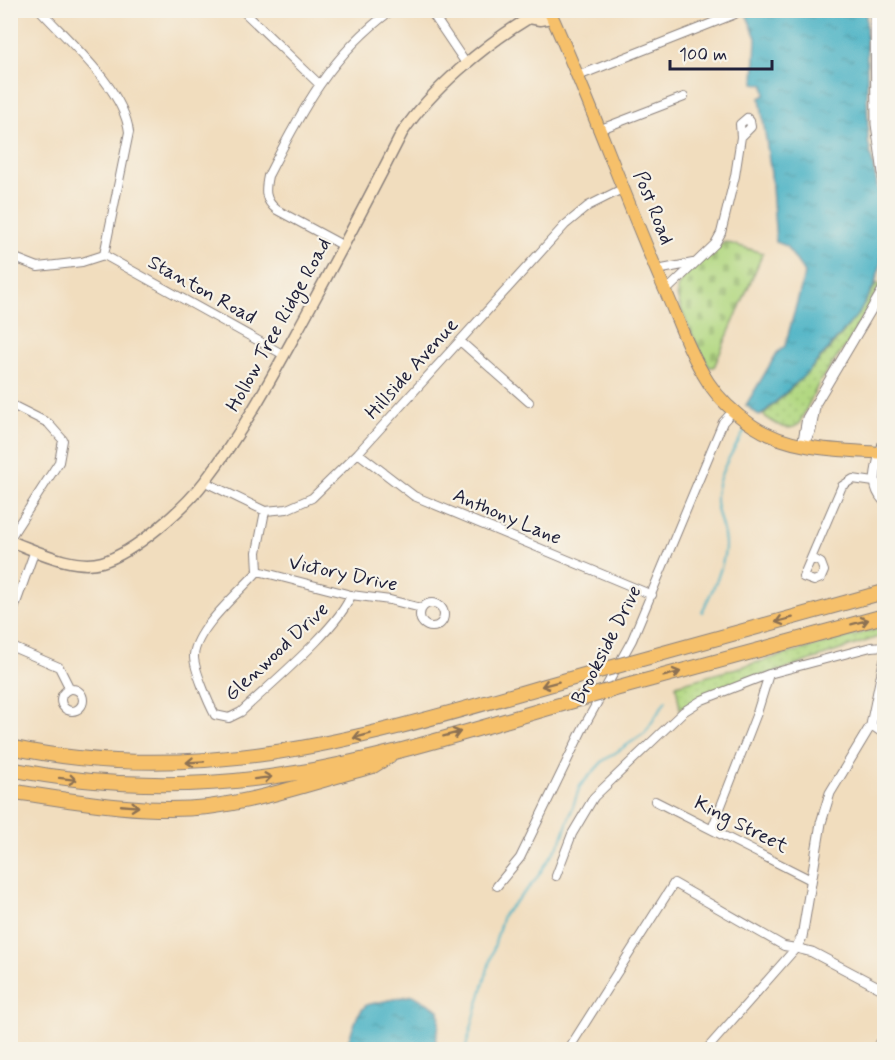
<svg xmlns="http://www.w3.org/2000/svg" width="895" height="1060" viewBox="0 0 895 1060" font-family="Mynerve,sans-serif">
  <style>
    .cemetery { fill: url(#cemetery-stones); stroke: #6a7d5e; stroke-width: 1.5 }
    .park { fill: url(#park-dots); stroke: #6a7d5e; stroke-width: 1.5 }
    .water { fill: url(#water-ripples); stroke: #346a80; stroke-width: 1.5 }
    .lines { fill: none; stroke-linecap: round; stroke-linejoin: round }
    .stream { stroke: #46b1c4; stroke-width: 2 }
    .minor-casing { stroke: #8a807c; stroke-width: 10 }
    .tertiary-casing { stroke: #8a807c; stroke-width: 11 }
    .secondary-casing { stroke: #8a807c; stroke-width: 13 }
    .primary-casing { stroke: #8a807c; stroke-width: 14 }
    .motorway-casing { stroke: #8a807c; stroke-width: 16 }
    .minor { stroke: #fff; stroke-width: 8 }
    .tertiary { stroke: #fff; stroke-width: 9 }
    .secondary { stroke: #fbe6c4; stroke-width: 10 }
    .primary { stroke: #f6c06b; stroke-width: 12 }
    .motorway { stroke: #f6c06b; stroke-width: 14 }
    .motorway-bridge-casing { stroke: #8a807c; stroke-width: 16; stroke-linecap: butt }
    .motorway-bridge { stroke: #f6c06b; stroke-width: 14 }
    .oneway { stroke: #8c7153 }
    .labels { text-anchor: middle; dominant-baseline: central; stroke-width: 4.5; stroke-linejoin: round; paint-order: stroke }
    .street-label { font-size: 20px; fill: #22223b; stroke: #f7f3e8 }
  </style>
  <defs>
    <pattern id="cemetery-stones" width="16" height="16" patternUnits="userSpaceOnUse" patternTransform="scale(1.5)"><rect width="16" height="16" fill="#b2d882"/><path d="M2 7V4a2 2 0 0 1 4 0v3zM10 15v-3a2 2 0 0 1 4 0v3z" fill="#99b971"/></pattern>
    <pattern id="park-dots" width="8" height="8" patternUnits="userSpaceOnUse" patternTransform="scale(1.5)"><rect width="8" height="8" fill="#b2d882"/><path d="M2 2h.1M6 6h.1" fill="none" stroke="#99b971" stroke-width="1.8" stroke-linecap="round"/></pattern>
    <pattern id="water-ripples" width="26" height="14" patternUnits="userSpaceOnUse" patternTransform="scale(1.5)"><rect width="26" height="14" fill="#46b1c4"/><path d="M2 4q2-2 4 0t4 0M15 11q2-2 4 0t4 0" fill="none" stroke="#3a90a0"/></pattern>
  </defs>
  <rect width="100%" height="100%" fill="#f7f3e8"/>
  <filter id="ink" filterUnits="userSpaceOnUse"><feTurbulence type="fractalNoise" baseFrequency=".0167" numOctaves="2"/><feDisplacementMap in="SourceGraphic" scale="12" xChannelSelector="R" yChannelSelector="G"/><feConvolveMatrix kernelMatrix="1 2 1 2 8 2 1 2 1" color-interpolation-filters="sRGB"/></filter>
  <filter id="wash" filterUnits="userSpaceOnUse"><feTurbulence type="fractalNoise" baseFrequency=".008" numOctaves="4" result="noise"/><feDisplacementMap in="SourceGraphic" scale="24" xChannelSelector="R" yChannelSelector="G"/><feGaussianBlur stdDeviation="1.35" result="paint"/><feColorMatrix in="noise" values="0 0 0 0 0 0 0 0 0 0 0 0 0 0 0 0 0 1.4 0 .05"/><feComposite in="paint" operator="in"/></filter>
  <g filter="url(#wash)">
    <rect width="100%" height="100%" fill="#f1ddbe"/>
    <path class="cemetery" d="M725,242L763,253L714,367H709C701,352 671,299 678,286C688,266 709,254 725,242Z"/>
    <path class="park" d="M877,283L880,286L847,344L820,381L799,424C787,434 773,422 763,415C807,374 848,335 877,283Z
      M884,627V635L776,672L745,679L680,709L676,685Z"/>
    <path class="water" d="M745,11H866L868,141L884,219L881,265L874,286L859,313L807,373L760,416L746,405L777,353L785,346L805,273L786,246L776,242L771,174L760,98L765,95L764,85L754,83L756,38Z
      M413,995L439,1010C442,1025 435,1034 435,1049H345L358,1015L366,1005Z"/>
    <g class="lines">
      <path class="stream" d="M702,612C711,593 724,568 725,547C726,526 712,510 717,489C721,467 736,447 747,427
        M465,1050L503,915L534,882L561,841L580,786L603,761L645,733L666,700"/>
    </g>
  </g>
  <g filter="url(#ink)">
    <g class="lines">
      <defs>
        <path id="minor" d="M40,10C69,42 124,89 129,132L104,255L284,355
          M242,10L318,83
          M430,10L467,65
          M578,76L735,14
          M601,129L684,97
          M344,246L277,210C264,200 265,190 268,176C301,111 331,54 392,10
          M10,256L38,267L82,262L104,255
          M657,270L693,263
          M666,291L715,244L721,233L735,176L741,137L740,124L747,118L750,121L751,127L741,137
          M460,341L529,402
          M10,404L48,423L63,440L59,462L10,538
          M358,453L414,496L652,595
          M880,453L884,437
          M205,482L265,511L287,509L312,498L358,453L565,225L588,206L624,188
          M265,511L257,552L258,571C240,592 197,627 194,655C193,667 209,704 215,715L229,718L241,712C268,686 340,627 351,595
          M812,558L821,563L824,571L821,578L814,581L803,577L842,486L853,479L874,482
          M258,571L351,595L390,600L421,608
          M420 615a12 12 0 1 1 24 0a12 12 0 1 1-24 0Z
          M10,620L35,550
          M10,646L59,667L70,689
          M61 700a11 11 0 1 1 22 0a11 11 0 1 1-22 0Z
          M871,725L884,734
          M655,801L811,880
          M712,829L757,713L769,674
          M556,876L572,834L594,797L683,712L702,700L769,674L871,647L884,646
          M497,886L520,858L582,730L632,640L723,422L733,411
          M568,1050L674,883L784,946L796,948
          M706,1050L796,948
          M875,1050L884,1037"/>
        <path id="tertiary" d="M875,10L876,124L884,180
          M803,445L811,430L815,407
          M802,446L807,418L884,288
          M880,453C876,471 870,486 884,501
          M884,662L871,725L830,793L821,823L802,937L796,948L812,952L884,990"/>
        <path id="secondary" d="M529,18L540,20L552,18
          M10,541C37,551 73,570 102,562C134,553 185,508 205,481C242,433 271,379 300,326C335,262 369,198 402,133C431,90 484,45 529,18L535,10"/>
        <path id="primary" d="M549,10C590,100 623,193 662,283C677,316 688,351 708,382C719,399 735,414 753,426C791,451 841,450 884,453"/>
        <path id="motorway" d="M631,662L884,592
          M615,689L884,616
          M10,747C223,793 404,724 606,669
          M10,769C105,788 201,789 296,773C395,757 493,723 591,696
          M10,791C74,801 143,814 208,807C264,800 319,780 373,766L389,756"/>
      </defs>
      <use href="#minor" class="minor-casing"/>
      <use href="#tertiary" class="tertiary-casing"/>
      <use href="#secondary" class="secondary-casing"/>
      <use href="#primary" class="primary-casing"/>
      <use href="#motorway" class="motorway-casing"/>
      <use href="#minor" class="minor"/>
      <use href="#tertiary" class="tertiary"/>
      <use href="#secondary" class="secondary"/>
      <use href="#primary" class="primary"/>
      <use href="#motorway" class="motorway"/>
      <defs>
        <path id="motorway-bridge" d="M606,669L631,662
          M591,696L615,689"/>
      </defs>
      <use href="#motorway-bridge" class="motorway-bridge-casing"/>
      <use href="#motorway-bridge" class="motorway-bridge"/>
    </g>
    <defs><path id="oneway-shaft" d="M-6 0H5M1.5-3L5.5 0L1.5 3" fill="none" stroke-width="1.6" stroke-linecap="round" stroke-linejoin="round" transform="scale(1.5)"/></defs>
    <g class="oneway">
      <use href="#oneway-shaft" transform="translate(784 620) rotate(165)"/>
      <use href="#oneway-shaft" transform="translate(860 622) rotate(-15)"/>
      <use href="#oneway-shaft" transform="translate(672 674) rotate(-15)"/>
      <use href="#oneway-shaft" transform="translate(550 684) rotate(165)"/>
      <use href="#oneway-shaft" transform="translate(452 734) rotate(-15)"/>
      <use href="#oneway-shaft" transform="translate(362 736) rotate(165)"/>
      <use href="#oneway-shaft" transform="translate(195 762) rotate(177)"/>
      <use href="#oneway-shaft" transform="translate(263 778) rotate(-7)"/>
      <use href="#oneway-shaft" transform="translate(68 779) rotate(7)"/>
      <use href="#oneway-shaft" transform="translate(130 806) rotate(5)"/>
    </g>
  </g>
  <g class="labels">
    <g class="street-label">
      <text transform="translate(653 208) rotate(68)">Post Road</text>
      <text transform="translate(202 290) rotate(29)">Stanton Road</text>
      <text transform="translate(279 325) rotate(-61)">Hollow Tree Ridge Road</text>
      <text transform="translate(412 369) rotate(-48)">Hillside Avenue</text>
      <text transform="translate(507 517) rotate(23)">Anthony Lane</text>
      <text transform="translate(343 574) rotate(12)">Victory Drive</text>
      <text transform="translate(607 645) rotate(-63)">Brookside Drive</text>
      <text transform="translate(277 652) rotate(-43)">Glenwood Drive</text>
      <text transform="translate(741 825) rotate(27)">King Street</text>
    </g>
  </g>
  <rect width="895" height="1060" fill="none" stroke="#f7f3e8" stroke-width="36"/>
  <path d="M670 60v9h102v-9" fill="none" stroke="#22223b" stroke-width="3"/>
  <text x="679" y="60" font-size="18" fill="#22223b" stroke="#f7f3e8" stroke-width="4.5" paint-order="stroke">100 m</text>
</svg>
